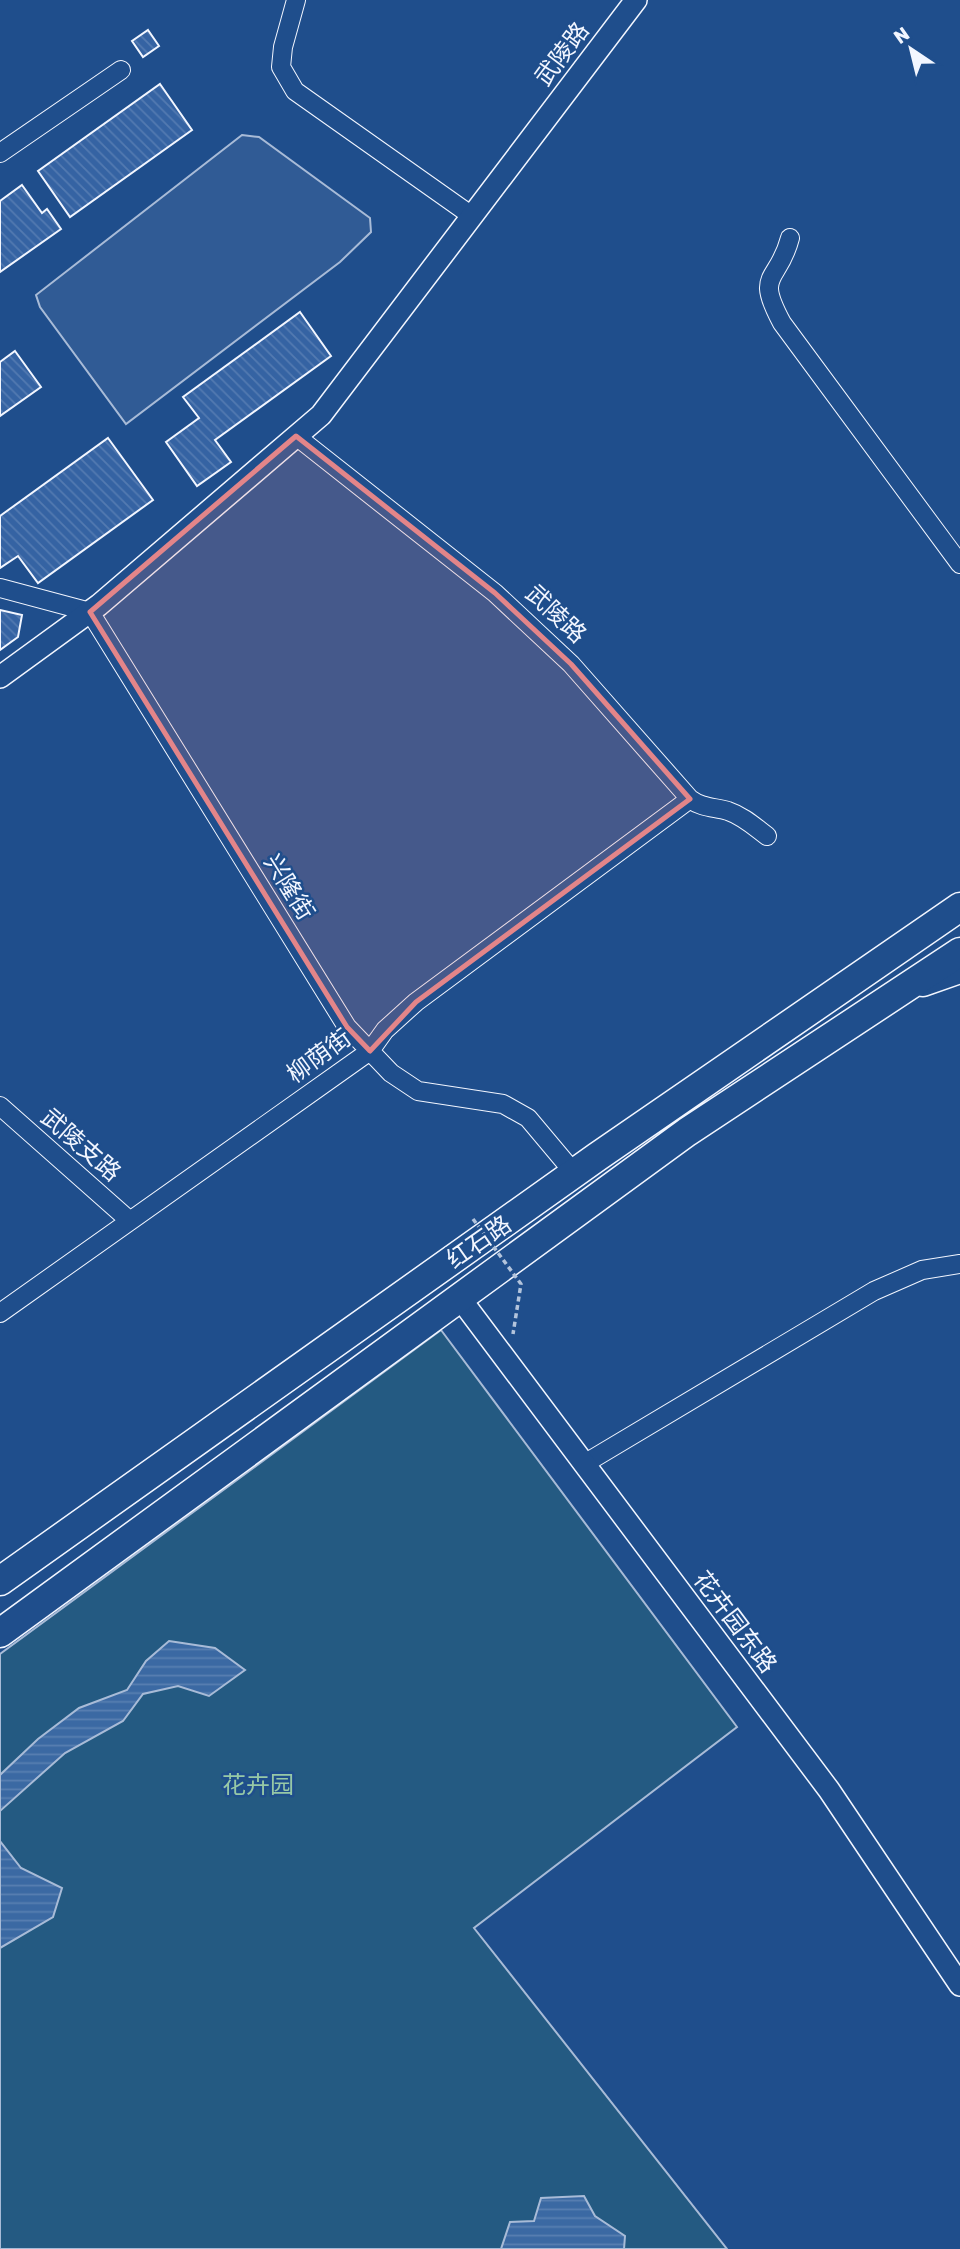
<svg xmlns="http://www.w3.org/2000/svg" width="960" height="2249" viewBox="0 0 960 2249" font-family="Rubik,'Noto Sans SC',sans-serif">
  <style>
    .park { fill: #245a82; stroke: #a8bbd7; stroke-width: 2 }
    .parking { fill: #305b95; stroke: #a8bbd7; stroke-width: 2 }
    .water { fill: url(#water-rules); stroke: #a8bbd7; stroke-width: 2 }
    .building { fill: url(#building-back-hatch); stroke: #f2f6ff; stroke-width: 2 }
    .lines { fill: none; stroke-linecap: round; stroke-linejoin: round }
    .minor-casing { stroke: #f2f6ff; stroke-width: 20 }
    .tertiary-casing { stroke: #f2f6ff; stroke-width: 24 }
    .secondary-casing { stroke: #f2f6ff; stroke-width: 27 }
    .trunk-casing { stroke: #f2f6ff; stroke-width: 31 }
    .minor { stroke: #1f4e8c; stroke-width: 18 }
    .tertiary { stroke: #1f4e8c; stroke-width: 21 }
    .secondary { stroke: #1f4e8c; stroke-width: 24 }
    .trunk { stroke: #1f4e8c; stroke-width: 28 }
    .path-bridge { stroke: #b3c4dc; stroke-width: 3.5; stroke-dasharray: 5 3.5; stroke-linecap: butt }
    .marked { fill: #e38589; fill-opacity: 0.2; stroke: #e38589; stroke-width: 5; stroke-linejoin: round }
    .labels { text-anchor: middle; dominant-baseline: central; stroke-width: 5; stroke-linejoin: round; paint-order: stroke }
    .street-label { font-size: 24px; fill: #f2f6ff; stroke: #1f4e8c }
    .park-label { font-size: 24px; fill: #97c8a6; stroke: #1f4e8c }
  </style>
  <defs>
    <pattern id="water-rules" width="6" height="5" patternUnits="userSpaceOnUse" patternTransform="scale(1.75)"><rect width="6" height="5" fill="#3b69a3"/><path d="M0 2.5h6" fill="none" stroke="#587fb1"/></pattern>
    <pattern id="building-back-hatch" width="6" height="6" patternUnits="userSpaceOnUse" patternTransform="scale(1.75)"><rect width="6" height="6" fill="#3563a3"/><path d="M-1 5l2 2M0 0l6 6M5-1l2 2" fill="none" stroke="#537ab1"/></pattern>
  </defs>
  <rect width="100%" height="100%" fill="#1f4e8c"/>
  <path class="park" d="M441,1330L737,1727L474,1928L727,2249H0V1654Z"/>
  <path class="parking" d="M242,135L259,137L370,218L371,232L340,262L126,424L40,307L36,295Z"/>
  <path class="water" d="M169,1641L215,1648L245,1670L209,1696L178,1686L143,1694L123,1721L65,1753L0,1811V1775L38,1739L79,1708L127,1690L146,1661Z
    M0,1841L21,1868L62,1888L53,1917L0,1948Z
    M584,2196L595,2216L625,2236L624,2249H501L510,2222L534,2221L541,2198Z"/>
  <path class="building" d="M148,30L159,46L143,57L132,41Z
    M160,84L192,130L70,217L38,171Z
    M22,185L42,213L47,209L61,229L0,272V201Z
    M300,312L331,356L215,440L231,462L197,486L166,442L199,418L183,397Z
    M15,351L41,387L0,416V362Z
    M108,438L153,500L38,583L18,556L0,568V516Z
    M0,610L22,615L18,637L0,650Z"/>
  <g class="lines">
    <defs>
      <path id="minor" d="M296,0L283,47L281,67L295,91L472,216
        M0,153L121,70
        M790,238C778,284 754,271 782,323L960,564
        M296,436L495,593L571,664L690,799C702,808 714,807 728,811C743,816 755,827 767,836
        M0,588L90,612L347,1027L391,1073L418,1091L503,1104L528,1118L575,1174
        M0,1106L130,1221
        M0,1313L370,1051L385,1030L416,1002L690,799
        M584,1464L874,1291L922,1270L960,1264"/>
      <path id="tertiary" d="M0,677L99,605L321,415L636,0
        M459,1297L829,1790L960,1985"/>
      <path id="secondary" d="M923,984L960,971"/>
      <path id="trunk" d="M0,1581L597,1157L960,907
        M0,1633L687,1132L960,952"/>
    </defs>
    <use href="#minor" class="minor-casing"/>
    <use href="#tertiary" class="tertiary-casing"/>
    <use href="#secondary" class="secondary-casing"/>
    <use href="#trunk" class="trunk-casing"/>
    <use href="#minor" class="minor"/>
    <use href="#tertiary" class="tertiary"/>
    <use href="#secondary" class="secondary"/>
    <use href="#trunk" class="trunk"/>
    <path class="path-bridge" d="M473,1219L521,1284L513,1334"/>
  </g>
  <path class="marked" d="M296,436L495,593L571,664L690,799L416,1002L370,1051L347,1027L90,612Z"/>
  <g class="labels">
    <g class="street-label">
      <text transform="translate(562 54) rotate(-53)">武陵路</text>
      <text transform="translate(556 614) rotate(43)">武陵路</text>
      <text transform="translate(289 887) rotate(58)">兴隆街</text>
      <text transform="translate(319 1056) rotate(-36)">柳荫街</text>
      <text transform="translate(81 1145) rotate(41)">武陵支路</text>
      <text transform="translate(479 1242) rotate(-35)">红石路</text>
      <text transform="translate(735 1622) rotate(53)">花卉园东路</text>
    </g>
    <g class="park-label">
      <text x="258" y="1785">花卉园</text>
    </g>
  </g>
  <g transform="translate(911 49) rotate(325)" stroke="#1f4e8c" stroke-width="5" paint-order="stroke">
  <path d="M0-5L12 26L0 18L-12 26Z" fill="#f2f6ff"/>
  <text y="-10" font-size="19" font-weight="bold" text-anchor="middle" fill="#f2f6ff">N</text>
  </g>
</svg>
